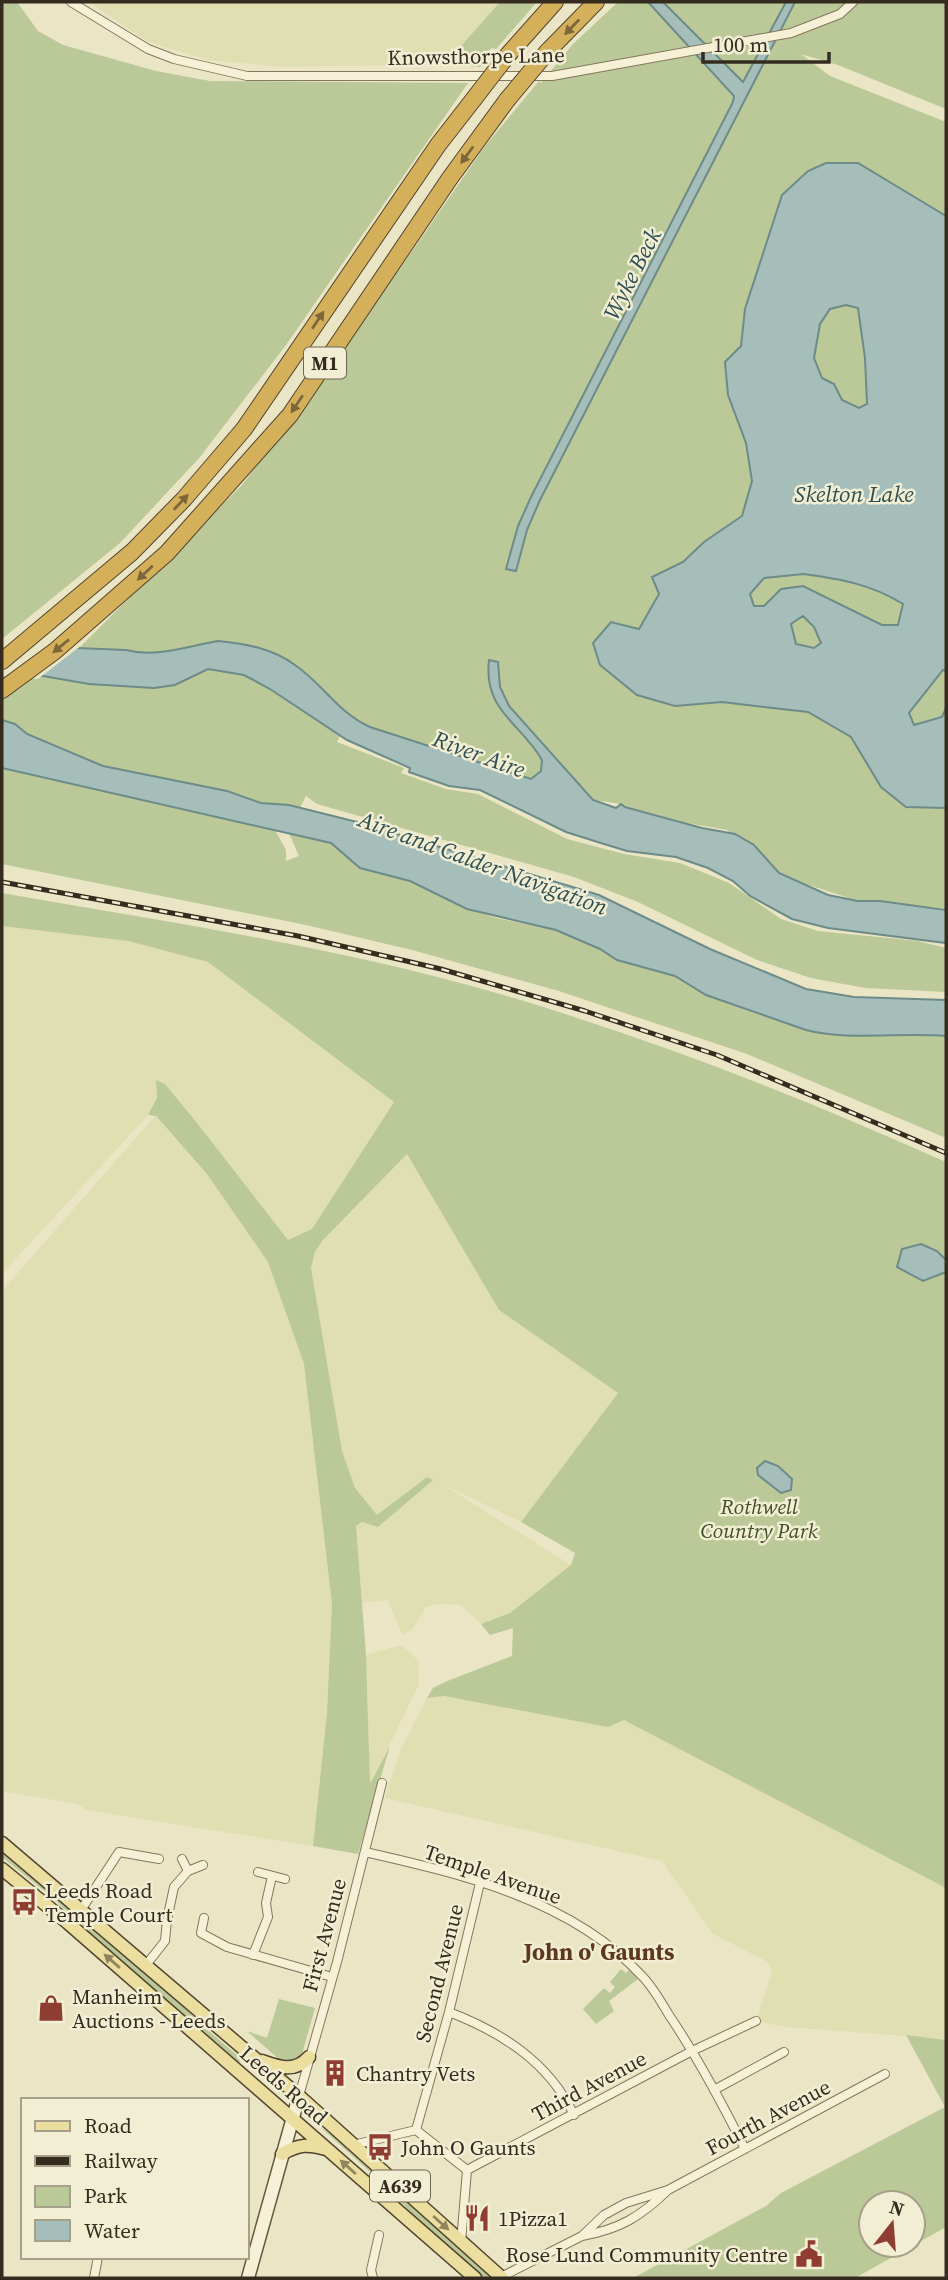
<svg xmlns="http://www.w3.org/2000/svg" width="948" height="2280" viewBox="0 0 948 2280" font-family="'Source Serif 4',serif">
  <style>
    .farmland { fill: #dfdfb2 }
    .green { fill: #bbc898; fill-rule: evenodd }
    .water { fill: #a5beba; stroke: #6d8b88; stroke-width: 2; fill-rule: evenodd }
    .pier { fill: #eae5c4 }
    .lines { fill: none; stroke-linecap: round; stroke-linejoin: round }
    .street-casing { stroke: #83775c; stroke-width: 10 }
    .secondary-casing { stroke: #65583f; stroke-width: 15 }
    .primary-casing { stroke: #514430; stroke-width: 15 }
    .highway-casing { stroke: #514430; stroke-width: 18 }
    .street { stroke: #f6f1d6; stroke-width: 8 }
    .secondary { stroke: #f6f1d6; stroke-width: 12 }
    .primary { stroke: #ebde9e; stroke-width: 12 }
    .highway { stroke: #d4b05a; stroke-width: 16 }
    .rail-casing { stroke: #352c1f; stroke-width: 5 }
    .rail { stroke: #f2eed3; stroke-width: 2.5; stroke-dasharray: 8; stroke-linecap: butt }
    .highway-bridge-casing { stroke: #514430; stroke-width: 18; stroke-linecap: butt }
    .highway-bridge { stroke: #d4b05a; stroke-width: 16 }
    .oneway { fill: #7d673a }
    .oneway2 { fill: #90855e }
    .labels { text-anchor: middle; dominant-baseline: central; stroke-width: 5; stroke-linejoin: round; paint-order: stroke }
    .shield { fill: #f2eed3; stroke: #6e6655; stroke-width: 2 }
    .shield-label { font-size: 19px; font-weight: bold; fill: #352c1f }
    .street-label { font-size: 21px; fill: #352c1f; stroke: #f2eed3 }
    .park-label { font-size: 21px; font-style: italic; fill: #3f4f27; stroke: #f2eed3 }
    .poi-label { font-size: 21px; fill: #352c1f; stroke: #f2eed3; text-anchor: start }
    .water-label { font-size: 23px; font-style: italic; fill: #2f5053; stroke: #f2eed3 }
    .neighbourhood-label { font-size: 23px; font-weight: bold; fill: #5e3721; stroke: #f2eed3 }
  </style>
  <rect width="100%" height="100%" fill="#eae5c4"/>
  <path class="farmland" d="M89,2H500L445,64L283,67L208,60L148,42Z
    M2,926L128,941L208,962L394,1102L312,1229L288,1240L165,1084L148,1115L2,1274Z
    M155,1116L207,1174L268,1262L304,1364L332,1604L327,1713L313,1846L111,1814L85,1809L78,1804L2,1791V1291Z
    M407,1153L499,1310L618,1393L521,1522L442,1484L571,1565L510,1613L481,1624L461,1605L438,1604L426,1607L413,1629L402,1635L388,1600L362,1603L356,1526L362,1522L368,1525L427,1477L376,1516L355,1488L342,1451L311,1268L315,1252L322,1241Z
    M401,1645L419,1661L418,1686L370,1785L366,1655Z
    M444,1696L624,1719L946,1888V2039L785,2027L756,2021L772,1972L768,1962L713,1934L662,1861L385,1798L400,1751L427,1698Z"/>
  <path class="green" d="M2,2H17L38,31L63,45L156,71L210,81L468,83L286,345L200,457L120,543L2,639Z
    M500,2H537L496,49L492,48L480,59L481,67L445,64Z
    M618,2H946V109L838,65L801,54L830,76L946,122V909L852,899L781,876L727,830L687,823L615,803L593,800L555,786L345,719L284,666L78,649L242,485L406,260L485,146L539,81L541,83L573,44Z
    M208,669L244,675L254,679L340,736L337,742L404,768L401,773L446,789L478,794L567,839L624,854L680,863L729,883L781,919L818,931L918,941L946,948V992L865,988L811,978L757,960L638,902L574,877L317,804L306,796L300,808L276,803H261L227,791L103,766L26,734L8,721L2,720V673L43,676L89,684L154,688L175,685Z
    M2,768L275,830L286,850V861L299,856L289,833L331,843L360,868L410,881L467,909L496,918L556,930L600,949L617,960L675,976L706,995L806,1030C847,1041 902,1032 946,1036V1138L747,1054L559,991L412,950L306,925L2,864Z
    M2,893C168,922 338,947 500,994C653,1039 801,1097 946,1162V1888L624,1720L608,1727L444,1696L427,1698L433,1688L445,1682L512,1656L513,1628L490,1635L481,1624L510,1613L571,1565L575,1553L521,1522L618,1393L499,1310L407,1154L322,1241L315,1252L311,1268L342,1451L355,1488L377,1515L427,1477L433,1480L378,1527L362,1522L356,1526L366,1655L370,1784L390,1746L358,1854L313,1846L327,1713L332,1604L304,1364L268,1262L207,1174L156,1116L148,1115L157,1098L156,1080L165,1084L197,1123L288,1240L312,1229L394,1102L208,962L128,941L2,926Z
    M2,1850L180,2001L196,2020L238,2056L240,2062L238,2063L79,1924L52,1897L2,1857Z
    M621,1969L626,1973L629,1970L638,1979L609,2001L614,2011L596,2024L583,2009L604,1988L610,1993L615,1987L610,1982Z
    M279,1999L315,2008L302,2054L291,2063L281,2061L247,2031L267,2038Z
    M906,2035L946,2040V2227L855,2278H633L766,2206L781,2193L945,2107ZM871,2203H913V2245H871Z
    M317,2124L330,2134L333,2131L495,2278H484L418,2220L390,2190Z"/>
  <path class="water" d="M648,2H663L743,82L786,2H795L540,500L527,530L516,571L506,569L518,526L531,497L733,102L734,96Z
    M826,163H858L946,216V671L943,670L909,713L914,725L942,717L946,708V808L906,807L881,787L851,737L808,712L722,702L675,706L637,695L600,665L593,643L611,622L639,629L659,594L652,577L683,562L704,542L742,516L752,481L746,443L728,395L725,362L741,346L745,309L782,195L808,171ZM846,305L858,308L865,358L867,404L859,408L842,400L834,384L822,378L814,358L820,324L830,309ZM804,574C840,579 871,584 903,604L898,625H882L803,586L781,589L764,606H754L750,594L764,578ZM803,616L814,627L821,643L814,648L796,644L791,624Z
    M218,641C246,644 272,648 295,665C323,684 338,713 370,727L531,779L541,771L542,760C521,723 483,711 489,660L498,662L500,687L509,706L593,800L616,808L621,804L625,807L702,828L735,834L754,845L779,873L828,895L858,901H880L946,910V943L828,928L792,919L750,896L733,881L708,868L676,857L627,851L604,844L566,832L480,790L449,786L409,772L410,768L347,740L270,689L244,675L208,669L175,685L154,688L89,684L43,676L2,673V645L126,650C157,658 187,646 218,641Z
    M2,720L15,724L27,734L103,766L227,791L261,803L289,805L357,822L599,895L710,949L806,989L854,997L946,1000V1036C902,1032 847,1041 806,1030L706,995L675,976L617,960L600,949L556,930L467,909L410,881L360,868L331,843L2,768Z
    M921,1244L937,1251L946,1260V1272L923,1281L897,1267L902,1249Z
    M765,1461L778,1466L792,1479L791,1490L781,1493L758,1475L757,1468Z"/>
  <path class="pier" d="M2,642L82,645L38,679L2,676Z"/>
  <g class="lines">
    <defs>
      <path id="street" d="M71,2L148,49L174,59L247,76H552L791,33L840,14L853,2
        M365,1852C462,1874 572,1900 642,1976C653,1987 661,2002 669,2015C698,2058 722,2103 745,2149
        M182,1859L188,1871
        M258,1872L285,1879
        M81,1910L119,1852L159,1859
        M204,1918L201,1933L227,1947L332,1977
        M253,1955L268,1917L266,1903L272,1876
        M146,1965L165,1941L167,1920L174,1887L188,1871L203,1865
        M449,2012C501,2032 549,2062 574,2115
        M714,2090L784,2052
        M299,2096L337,1962L382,1783
        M416,2130L467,2170
        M353,2145L416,2130L449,2012L480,1883
        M668,2190C640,2217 620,2229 582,2236L604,2215L626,2203L668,2190L885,2074
        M461,2242L467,2170L692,2051L756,2021
        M501,2277L582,2236
        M94,2278L98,2257
        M373,2278L371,2270L379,2235"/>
      <path id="secondary" d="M248,2278L299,2096"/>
      <path id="primary" d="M2,1843L299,2096L502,2278
        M2,1869L68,1923L475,2278
        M262,2061C279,2067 295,2073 309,2057
        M282,2154C299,2144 308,2144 326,2149"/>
      <path id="highway" d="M548,51L596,2
        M507,56L555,2
        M2,661L132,552L184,499L244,429L438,145L473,100
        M2,690L55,651L167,553L290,415L450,178L507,100"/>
    </defs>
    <use href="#street" class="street-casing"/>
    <use href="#secondary" class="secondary-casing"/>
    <use href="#primary" class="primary-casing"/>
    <use href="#highway" class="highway-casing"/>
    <use href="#street" class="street"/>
    <use href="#secondary" class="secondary"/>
    <use href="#primary" class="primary"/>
    <use href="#highway" class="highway"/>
    <defs>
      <path id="rail" d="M2,882L298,936L441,969L585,1011L717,1055L946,1153"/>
    </defs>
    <use href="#rail" class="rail-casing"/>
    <use href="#rail" class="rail"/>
    <defs>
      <path id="highway-bridge" d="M473,100L507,56
        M507,100L548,51"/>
    </defs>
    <use href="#highway-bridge" class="highway-bridge-casing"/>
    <use href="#highway-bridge" class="highway-bridge"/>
  </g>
  <defs><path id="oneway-solid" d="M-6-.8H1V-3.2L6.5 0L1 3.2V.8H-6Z" transform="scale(1.75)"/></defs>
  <g class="oneway">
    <use href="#oneway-solid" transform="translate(572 27) rotate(134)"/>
    <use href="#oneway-solid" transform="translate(467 155) rotate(126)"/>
    <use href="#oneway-solid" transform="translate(318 320) rotate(-56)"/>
    <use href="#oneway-solid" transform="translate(297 404) rotate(124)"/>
    <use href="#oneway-solid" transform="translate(181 502) rotate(-47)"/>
    <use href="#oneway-solid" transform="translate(145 573) rotate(137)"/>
    <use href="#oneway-solid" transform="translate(61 646) rotate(141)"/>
  </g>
  <g class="oneway2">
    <use href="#oneway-solid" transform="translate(112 1961) rotate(-139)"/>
    <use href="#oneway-solid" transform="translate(348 2167) rotate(-138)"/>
    <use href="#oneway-solid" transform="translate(441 2223) rotate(42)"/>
  </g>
  <defs>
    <symbol id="bus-bare" viewBox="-9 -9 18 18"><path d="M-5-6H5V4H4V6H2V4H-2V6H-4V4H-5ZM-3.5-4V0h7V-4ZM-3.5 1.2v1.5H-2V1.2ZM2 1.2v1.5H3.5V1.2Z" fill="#8e3d30" stroke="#f2eed3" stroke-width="2.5" paint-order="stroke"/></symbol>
    <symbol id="shop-bare" viewBox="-9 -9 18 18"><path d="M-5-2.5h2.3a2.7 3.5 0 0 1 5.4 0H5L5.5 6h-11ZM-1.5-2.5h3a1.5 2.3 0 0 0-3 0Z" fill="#8e3d30" stroke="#f2eed3" stroke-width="2.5" paint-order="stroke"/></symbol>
    <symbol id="building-bare" viewBox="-9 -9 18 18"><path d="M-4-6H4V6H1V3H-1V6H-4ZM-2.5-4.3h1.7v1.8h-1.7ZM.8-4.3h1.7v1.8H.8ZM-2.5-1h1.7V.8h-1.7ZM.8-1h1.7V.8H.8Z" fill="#8e3d30" stroke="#f2eed3" stroke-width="2.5" paint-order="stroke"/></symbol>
    <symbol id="restaurant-bare" viewBox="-9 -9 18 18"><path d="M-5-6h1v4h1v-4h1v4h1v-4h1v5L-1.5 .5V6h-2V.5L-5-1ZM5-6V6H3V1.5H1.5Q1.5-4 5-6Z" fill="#8e3d30" stroke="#f2eed3" stroke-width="2.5" paint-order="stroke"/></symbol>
    <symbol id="civic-bare" viewBox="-9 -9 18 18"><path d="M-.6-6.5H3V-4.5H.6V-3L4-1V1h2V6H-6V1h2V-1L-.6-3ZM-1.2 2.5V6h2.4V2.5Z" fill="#8e3d30" stroke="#f2eed3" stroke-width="2.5" paint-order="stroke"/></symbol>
  </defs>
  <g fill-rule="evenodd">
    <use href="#bus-bare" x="5" y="1883" width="38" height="38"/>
    <use href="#shop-bare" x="32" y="1989" width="38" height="38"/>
    <use href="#building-bare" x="316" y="2054" width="38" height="38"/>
    <use href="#bus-bare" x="361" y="2128" width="38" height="38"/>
    <use href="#restaurant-bare" x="458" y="2199" width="38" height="38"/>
    <use href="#civic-bare" x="790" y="2235" width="38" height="38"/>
  </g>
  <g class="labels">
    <g class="shield">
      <rect x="304" y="347.5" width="42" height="31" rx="5"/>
      <rect x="370" y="2170.5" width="60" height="31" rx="5"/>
    </g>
    <g class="shield-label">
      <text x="325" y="363">M1</text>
      <text x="400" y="2186">A639</text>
    </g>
    <g class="street-label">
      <text transform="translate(476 56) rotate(-1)">Knowsthorpe Lane</text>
      <text transform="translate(493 1874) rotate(19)">Temple Avenue</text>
      <text transform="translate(324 1935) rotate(-75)">First Avenue</text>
      <text transform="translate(439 1973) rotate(-76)">Second Avenue</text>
      <text transform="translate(284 2085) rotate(41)">Leeds Road</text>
      <text transform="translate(589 2086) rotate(-28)">Third Avenue</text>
      <text transform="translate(768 2117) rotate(-28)">Fourth Avenue</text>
    </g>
    <g class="park-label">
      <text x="759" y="1506">Rothwell<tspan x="759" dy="24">Country Park</tspan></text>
    </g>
    <g class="poi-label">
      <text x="45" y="1890">Leeds Road<tspan x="45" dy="24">Temple Court</tspan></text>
      <text x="72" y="1996">Manheim<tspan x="72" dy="24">Auctions - Leeds</tspan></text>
      <text x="356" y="2073">Chantry Vets</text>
      <text x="401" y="2147">John O Gaunts</text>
      <text x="498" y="2218">1Pizza1</text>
      <text x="788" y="2254" text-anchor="end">Rose Lund Community Centre</text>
    </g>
    <g class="water-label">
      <text transform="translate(632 274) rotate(-63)">Wyke Beck</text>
      <text x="854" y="494">Skelton Lake</text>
      <text transform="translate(479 754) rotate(20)">River Aire</text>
      <text transform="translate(483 863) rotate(20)">Aire and Calder Navigation</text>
    </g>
    <g class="neighbourhood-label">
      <text x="599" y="1952">John o' Gaunts</text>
    </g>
  </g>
  <rect width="948" height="2280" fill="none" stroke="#352c1f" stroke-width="7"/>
  <rect x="21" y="2098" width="228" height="161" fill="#f2eed3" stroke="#a6a08b" stroke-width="2"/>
  <rect x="35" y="2121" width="35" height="10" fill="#ebde9e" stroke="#a6a08b" stroke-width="2"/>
  <text x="84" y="2133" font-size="21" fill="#352c1f">Road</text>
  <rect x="35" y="2156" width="35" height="10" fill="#352c1f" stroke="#a6a08b" stroke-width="2"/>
  <text x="84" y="2168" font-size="21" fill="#352c1f">Railway</text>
  <rect x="35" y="2186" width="35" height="21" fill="#bbc898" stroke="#a6a08b" stroke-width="2"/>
  <text x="84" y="2203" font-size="21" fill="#352c1f">Park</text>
  <rect x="35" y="2220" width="35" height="21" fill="#a5beba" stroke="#a6a08b" stroke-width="2"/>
  <text x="84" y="2238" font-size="21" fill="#352c1f">Water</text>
  <g transform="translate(892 2224) rotate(17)"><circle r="33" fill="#f2eed3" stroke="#a6a08b" stroke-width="2"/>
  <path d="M0-5L12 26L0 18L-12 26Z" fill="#8e3d30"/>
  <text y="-10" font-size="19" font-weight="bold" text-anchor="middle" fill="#352c1f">N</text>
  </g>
  <path d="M703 52v10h126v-10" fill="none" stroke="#352c1f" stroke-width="3.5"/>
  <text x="713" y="52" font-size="21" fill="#352c1f" stroke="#f2eed3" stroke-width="5" paint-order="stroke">100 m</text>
</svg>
